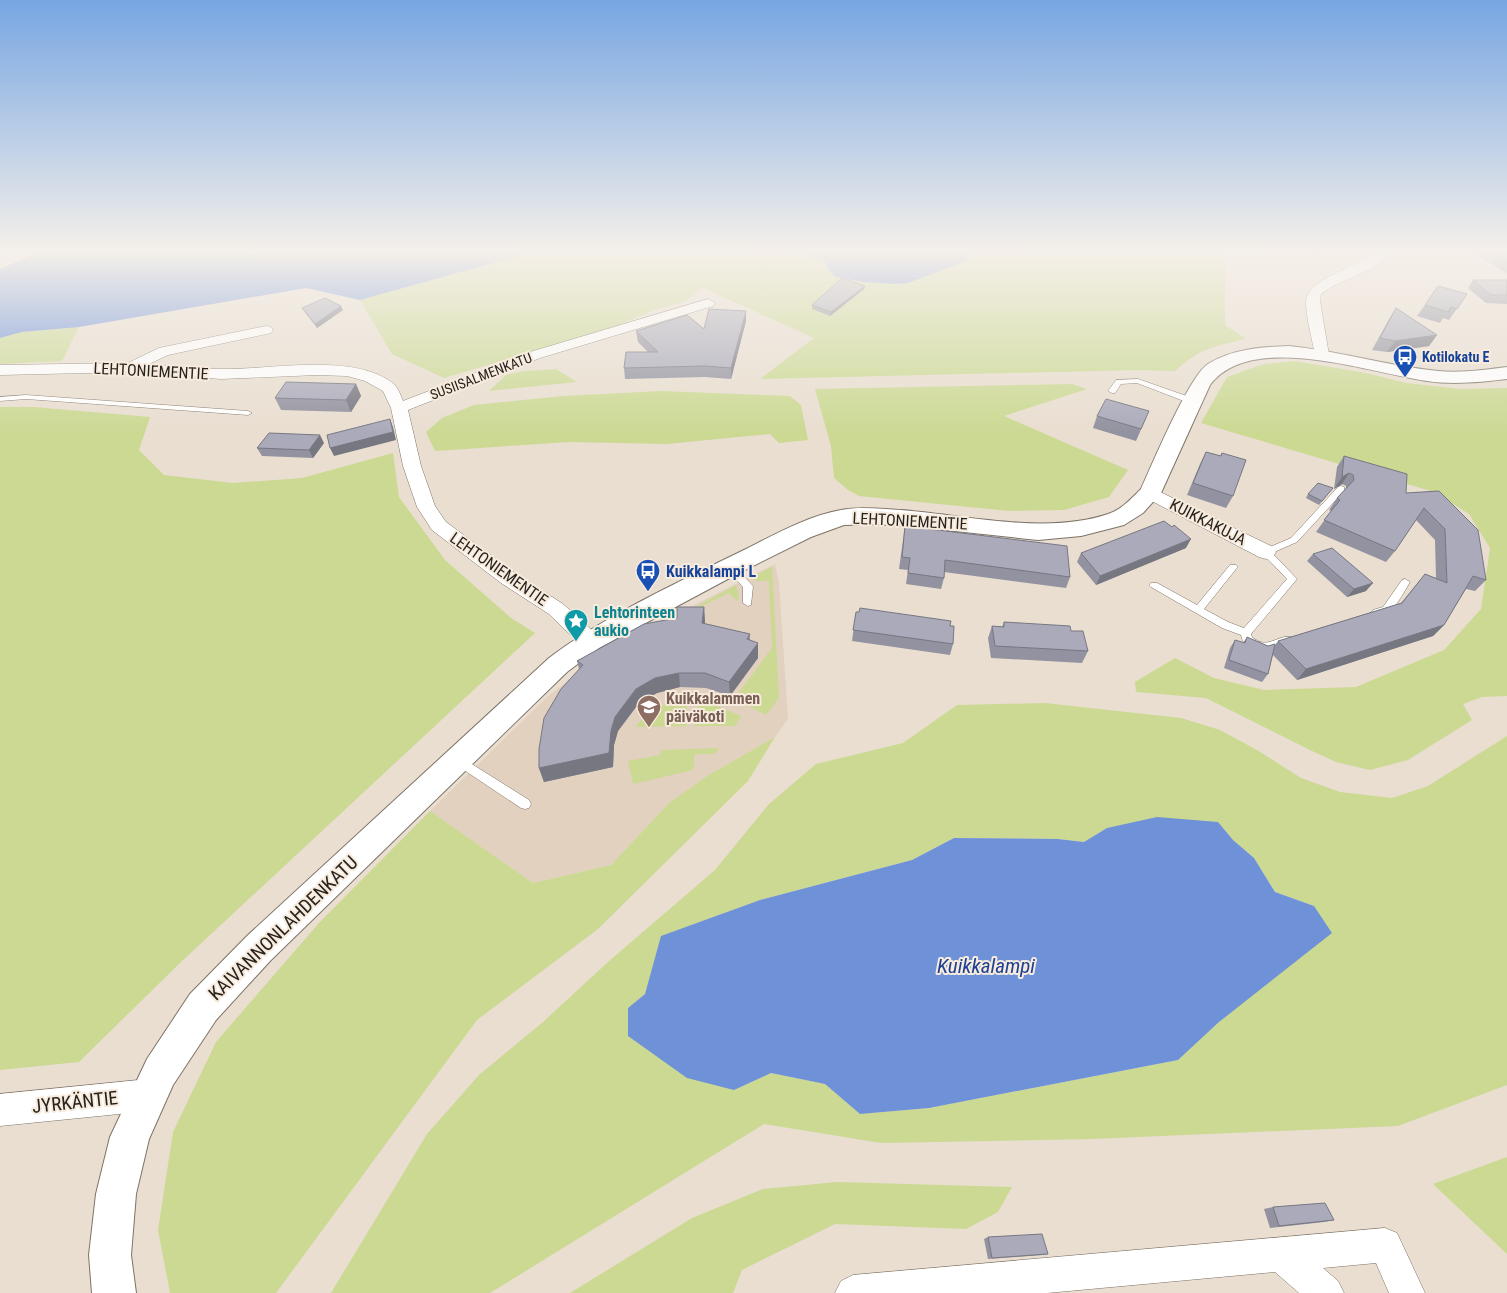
<svg xmlns="http://www.w3.org/2000/svg" width="1507" height="1293" viewBox="0 0 1507 1293" font-family="'Roboto Condensed',sans-serif">
  <style>
    .built { fill: #e1d1be }
    .green { fill: #cbd993; fill-rule: evenodd }
    .water { fill: #6e91d8 }
    .lines { fill: none; stroke-linecap: round; stroke-linejoin: round }
    .service-casing { stroke: #7d7366; stroke-width: 1 }
    .minor-casing { stroke: #7d7366; stroke-width: 1 }
    .tertiary-casing { stroke: #7d7366; stroke-width: 2 }
    .service { fill: #fff; fill-rule: evenodd }
    .minor { fill: #fff; fill-rule: evenodd }
    .tertiary { fill: #fff; fill-rule: evenodd }
    .wall { fill: #9292a0 }
    .shaded-wall { fill: #777782 }
    .building { fill: #aaaaba; stroke: #777782 }
    .labels { text-anchor: middle; dominant-baseline: central; stroke-width: 4; stroke-linejoin: round; paint-order: stroke }
    .far-transit-label { font-size: 14px; font-weight: bold; fill: #164399; stroke: #f7ebdd; text-anchor: start }
    .far-street-label { font-size: 14px; fill: #26221d; stroke: #f7ebdd }
    .street-label { font-size: 16px; fill: #26221d; stroke: #f7ebdd }
    .transit-label { font-size: 16px; font-weight: bold; fill: #164399; stroke: #f7ebdd; text-anchor: start }
    .culture-label { font-size: 16px; font-weight: bold; fill: #0d838f; stroke: #f7ebdd; text-anchor: start }
    .education-label { font-size: 16px; font-weight: bold; fill: #785e54; stroke: #f7ebdd; text-anchor: start }
    .near-street-label { font-size: 19px; fill: #26221d; stroke: #f7ebdd }
    .near-water-label { font-size: 21px; font-style: italic; fill: #1d4094; stroke: #f7ebdd }
  </style>
  <rect width="100%" height="100%" fill="#e9ded0"/>
  <path class="built" d="M775,564L779,583L788,719L775,737L707,776L669,803L611,865L533,883L430,811L546,698L594,660L661,622Z"/>
  <path class="green" d="M532,252H789L824,260L830,272L836,277L864,282L896,284L908,283L967,261L968,255L976,252H1225V325L1246,339C1215,346 1199,349 1175,371L1139,370L760,379L814,338L703,288L684,302L656,309L610,329L444,378L392,354L360,300Z
    M79,327L62,361L0,364V338L22,332Z
    M1295,361L1366,373L1406,383L1461,389L1507,388V696L1482,697L1463,704L1472,720L1408,760L1370,770L1336,762L1312,751L1206,698L1136,692L1135,682L1175,658L1214,678L1264,690L1356,687L1444,650L1481,609L1490,548L1469,514L1434,492L1201,423L1227,377L1264,364Z
    M556,369L577,382L489,391L506,375L524,371Z
    M1072,384L1087,389L1004,416L1128,470L1109,497L1064,510L1009,511L859,496L848,490L834,478L831,446L815,389Z
    M661,391L790,396L801,405L808,440L779,443L770,434L667,444L569,442L435,451L426,432L442,418L474,405L563,396Z
    M0,407H34L150,417L139,450L164,475L233,483L302,478L393,453L399,497L445,560L511,618L535,633L181,962L79,1062L0,1070Z
    M772,567L779,698L766,715L734,699L772,648L769,581H756L752,577Z
    M736,585L739,596L737,601L729,593L657,628Z
    M687,700V726L635,727C649,710 665,701 687,700Z
    M699,700L708,702L741,716L735,726H694Z
    M1045,703L1181,718L1220,730L1257,750L1301,778L1340,792L1392,798L1428,786L1507,736V1085L1398,1126L1092,1139L881,1143L764,1124L490,1293H331L427,1134L479,1075L543,1022L608,962L715,870L769,804L816,764L903,743L957,705ZM1218,822L1233,840L1254,858L1275,892L1314,906L1219,1022L1178,1060L929,1108L860,1114L825,1084L771,1073L734,1090L628,1008L645,994L662,936L760,900L912,860L954,838L1058,839L1084,842L1107,828Z
    M775,737L748,781L598,929L477,1020L276,1293H170L158,1230L173,1132L216,1042L319,923L430,811L533,883L611,865L669,803L707,776Z
    M719,748L715,754H695L693,770L633,784L628,761L660,755L661,750Z
    M1507,1157V1254L1433,1184Z
    M837,1182L1012,1187L998,1212L966,1229L835,1224L742,1270L733,1293H570L692,1218L763,1189Z"/>
  <path class="water" d="M20,252H532L360,300L306,288L79,327L22,332L0,338V269L30,256L29,253Z
    M789,252H976L968,255L967,261L908,283L896,284L864,282L836,277L830,272L824,260Z
    M1157,817L1218,822L1233,840L1254,858L1275,892L1314,906L1332,933L1219,1022L1178,1060L929,1108L860,1114L825,1084L771,1073L734,1090L687,1078L628,1036V1008L645,994L661,936L760,900L912,860L954,838L1058,839L1084,842L1107,828Z"/>
  <g class="lines">
    <defs>
      <path id="service" d="M1138,379L1195,399L1196,401L1192,403H1189L1137,383L1121,384L1115,393H1112L1108,391L1116,380Z
        M26,395L248,411L252,413L248,415L26,399L0,401V397Z
        M1341,486L1344,487V491L1297,542L1272,553L1297,579L1251,634L1252,637C1268,651 1277,634 1292,637L1293,640L1292,643C1277,648 1246,659 1241,635L1222,628L1151,587L1149,585L1151,583H1157L1197,605L1230,565H1236L1238,567L1236,569L1204,609L1228,622L1244,628L1287,579L1263,554L1261,552L1263,550L1291,538L1338,487Z
        M730,564L733,565L753,586L751,605L748,606L743,603V587L725,567Z
        M1405,579L1410,582C1402,595 1391,620 1373,616L1371,613L1373,610L1383,607L1402,580Z
        M459,756L529,800L531,804L529,808L525,809L521,808L455,764L453,761L455,758Z"/>
      <path id="minor" d="M1377,252H1391C1374,274 1343,277 1321,294L1320,301L1329,355L1327,358H1317L1315,355C1312,338 1306,318 1306,301C1307,278 1361,266 1377,252Z
        M708,299L715,303L713,306L540,358L408,410L421,466L435,506L446,522L515,573L563,604L597,635L601,641L597,647L590,649L583,647L549,614L501,583L432,530L417,507L403,466L391,408L383,391L365,381L347,376L317,375L221,379L131,372L0,375V365L128,363L159,348L266,326L271,327L273,330L271,333L168,355L149,364C173,366 198,369 222,369C270,370 354,352 394,384C398,388 401,396 403,401L530,352Z
        M1150,487L1273,547L1276,552L1273,557L1266,559L1259,557L1144,497L1141,493L1144,489Z
        M149,1079L160,1084L165,1095L160,1106L149,1111L0,1126V1094Z
        M1385,1228L1397,1233L1425,1293H1389L1376,1263L1323,1268L1338,1281L1344,1293H1299L1275,1272L1047,1293H835L841,1281L853,1275Z"/>
      <path id="tertiary" d="M1289,346C1339,351 1388,366 1438,371C1461,373 1484,370 1507,367V379C1481,382 1454,385 1427,381C1370,373 1251,330 1210,385L1161,493L1143,513L1124,525L1081,536L1038,540L917,527L877,524L844,525L811,537L739,573L599,648L567,672L271,960L216,1020L173,1085L149,1139L136,1194L131,1255L136,1293H92L89,1255L96,1194L110,1137L147,1059L190,994L247,936L549,658C606,615 679,582 744,550C774,535 807,516 841,510C860,506 882,509 901,510C965,515 1046,535 1108,514C1121,510 1131,499 1141,489C1152,465 1189,376 1208,364C1232,349 1261,347 1289,346Z"/>
    </defs>
    <use href="#service" class="service-casing"/>
    <use href="#minor" class="minor-casing"/>
    <use href="#tertiary" class="tertiary-casing"/>
    <use href="#service" class="service"/>
    <use href="#minor" class="minor"/>
    <use href="#tertiary" class="tertiary"/>
  </g>
  <path class="wall" d="M1305,252H1368L1308,255Z
    M1472,252H1507V273Z
    M1473,280H1507V304L1486,303L1468,288Z
    M865,286L864,289L830,316L812,309V305Z
    M1467,294L1449,320L1443,318L1440,323L1417,316L1425,305Z
    M302,308L343,310L317,328L304,311Z
    M1396,308L1437,335L1429,346L1387,352L1372,350L1389,319Z
    M746,311V321L731,379L705,377L625,379L624,368L648,352L638,342L636,331L704,329Z
    M356,384L361,396L351,412L281,410L275,398Z
    M1149,411L1136,441L1093,428L1097,416Z
    M324,443L313,458L262,456L257,448Z
    M1206,452L1220,456L1222,453L1233,496L1226,508L1187,495L1200,464Z
    M1344,456L1406,493L1439,491L1486,580L1475,591L1466,589L1444,625L1433,636L1297,680L1273,655L1268,674L1262,682L1224,668L1230,648L1235,640L1243,643L1247,637L1268,646L1275,645L1278,641L1401,603L1425,574L1436,578L1435,540L1416,520L1395,551L1386,562L1316,532L1331,511L1329,510L1337,498L1346,489V486L1342,484L1334,489L1337,467Z
    M1333,488L1319,505L1306,498L1308,494Z
    M905,526L1070,577L1066,588L944,572V578L941,589L906,584L908,570L899,569Z
    M1186,548L1096,585L1077,562L1081,553Z
    M1313,554L1366,591L1347,597L1307,561Z
    M704,607L705,624L750,634V640L758,658L730,696L706,688L680,687L657,693L639,703L618,731L614,745L613,767L544,782L539,768L579,669L577,661Z
    M856,612L950,626L953,644L950,655L852,641Z
    M1004,622L1071,631L1088,651L1082,663L991,658L988,638L992,626L1002,627Z
    M1273,1207L1334,1220L1324,1222L1270,1228L1264,1209Z
    M988,1237L1048,1254L1043,1255L988,1259L984,1239Z"/>
  <path class="shaded-wall" d="M865,286L864,289L830,316L831,312Z
    M341,306L343,310L317,328L315,324Z
    M746,311V321L731,379V368Z
    M1437,335L1429,346L1387,352L1395,341Z
    M356,384L361,396L351,412L346,400Z
    M390,419L393,427L396,440L334,456L330,448Z
    M320,435L324,443L313,458L309,450Z
    M1349,473L1342,484L1334,489L1342,477Z
    M1191,539L1186,548L1096,585L1100,576Z
    M1373,583L1366,591L1347,597L1354,589Z
    M704,607L705,622L703,638L702,623Z
    M1444,625L1433,636L1297,680L1306,669Z
    M758,643V658L730,696L729,682Z
    M679,673L680,687L657,693L639,703L618,731L614,745L613,767L544,782L539,768L611,731L615,717L636,689L655,678Z"/>
  <path class="building" d="M1491,252H1507V261Z
    M842,278L865,286L831,312L812,305Z
    M1473,280H1507V295H1491Z
    M1438,286L1467,294L1457,309L1451,307L1448,312L1425,305Z
    M325,298L341,306L315,324L302,308Z
    M1396,308L1437,335L1395,341L1380,338Z
    M709,309L746,311L731,368L705,366L624,368L626,352H658L636,331L687,315L704,329Z
    M286,382L356,384L346,400L275,398Z
    M1106,399L1149,411L1141,429L1097,416Z
    M390,419L393,432L330,448L327,435Z
    M269,433L320,435L309,450L257,448Z
    M1206,452L1221,456L1222,453L1246,460L1233,496L1193,483Z
    M1344,456L1407,474L1406,493L1439,491L1478,530L1486,580L1473,576L1444,625L1306,669L1278,641L1402,603L1425,574L1447,583L1445,529L1424,508L1395,551L1324,520L1340,500L1337,498L1354,480L1353,475L1349,473L1342,477Z
    M1318,483L1333,488L1322,501L1308,494Z
    M1164,521L1172,527L1174,525L1191,539L1100,576L1081,553Z
    M905,526L1067,546L1070,577L945,560L944,578L908,573L910,558L902,557Z
    M1332,548L1373,583L1354,589L1313,554Z
    M677,607H704L702,623L750,634L747,639L758,643L729,682L705,673H679L655,678L636,689L615,717L611,731L609,753L539,768V749L544,718L561,689L583,665L577,661L644,624L677,618Z
    M860,608L951,621L950,626H954L953,644L853,630L856,612H859Z
    M1004,622L1070,626L1071,631H1083L1088,651L995,646L992,626L1004,627Z
    M1247,637L1268,646L1275,644L1268,674L1229,660L1235,640L1245,643Z
    M1325,1203L1334,1220L1279,1226L1273,1207Z
    M1042,1234L1048,1254L992,1258L988,1237Z"/>
  <linearGradient id="sky" x2="0" y2="1"><stop stop-color="#77a6e2"/><stop offset="0.58" stop-color="#f5f0ea"/><stop offset="1" stop-color="#f5f0ea" stop-opacity="0"/></linearGradient>
  <rect width="1507" height="433" fill="url(#sky)"/>
  <defs>
    <symbol id="bus-pin" viewBox="-11 -11 22 30"><path d="M0 17L-7.5 6A9.5 9.5 0 1 1 7.5 6Z" fill="#1a4fb4" stroke="#f7ebdd"/><path d="M-5-6H5V4H4V6H2V4H-2V6H-4V4H-5ZM-3.5-4V0h7V-4ZM-3.5 1.2v1.5H-2V1.2ZM2 1.2v1.5H3.5V1.2Z" fill="#fff"/></symbol>
    <symbol id="sight-pin" viewBox="-11 -11 22 30"><path d="M0 17L-7.5 6A9.5 9.5 0 1 1 7.5 6Z" fill="#0f9aa8" stroke="#f7ebdd"/><path d="M0-6L1.8-2.2L6-1.7L2.9 1.2L3.7 5.4L0 3.3L-3.7 5.4L-2.9 1.2L-6-1.7L-1.8-2.2Z" fill="#fff"/></symbol>
    <symbol id="school-pin" viewBox="-11 -11 22 30"><path d="M0 17L-7.5 6A9.5 9.5 0 1 1 7.5 6Z" fill="#8d6e63" stroke="#f7ebdd"/><path d="M0-5L7-2L0 1L-7-2ZM-4 1L0 2.5L4 1V4Q0 6-4 4Z" fill="#fff"/></symbol>
  </defs>
  <g fill-rule="evenodd">
    <use href="#bus-pin" x="1391" y="343" width="28" height="38"/>
    <use href="#bus-pin" x="634" y="557" width="28" height="38"/>
    <use href="#sight-pin" x="562" y="607" width="28" height="38"/>
    <use href="#school-pin" x="635" y="693" width="28" height="38"/>
  </g>
  <g class="labels">
    <g class="far-transit-label">
      <text x="1422" y="357">Kotilokatu E</text>
    </g>
    <g class="far-street-label">
      <text transform="translate(481 376) rotate(-21)">SUSIISALMENKATU</text>
    </g>
    <g class="street-label">
      <text transform="translate(151 371) rotate(3)">LEHTONIEMENTIE</text>
      <text transform="translate(910 521) rotate(3)">LEHTONIEMENTIE</text>
      <text transform="translate(1208 522) rotate(27)">KUIKKAKUJA</text>
      <text transform="translate(499 569) rotate(35)">LEHTONIEMENTIE</text>
    </g>
    <g class="transit-label">
      <text x="666" y="571">Kuikkalampi L</text>
    </g>
    <g class="culture-label">
      <text x="594" y="612">Lehtorinteen<tspan x="594" dy="18">aukio</tspan></text>
    </g>
    <g class="education-label">
      <text x="666" y="698">Kuikkalammen<tspan x="666" dy="18">päiväkoti</tspan></text>
    </g>
    <g class="near-street-label">
      <text transform="translate(283 928) rotate(-44)">KAIVANNONLAHDENKATU</text>
      <text transform="translate(75 1102) rotate(-6)">JYRKÄNTIE</text>
    </g>
    <g class="near-water-label">
      <text x="986" y="966">Kuikkalampi</text>
    </g>
  </g>
</svg>
